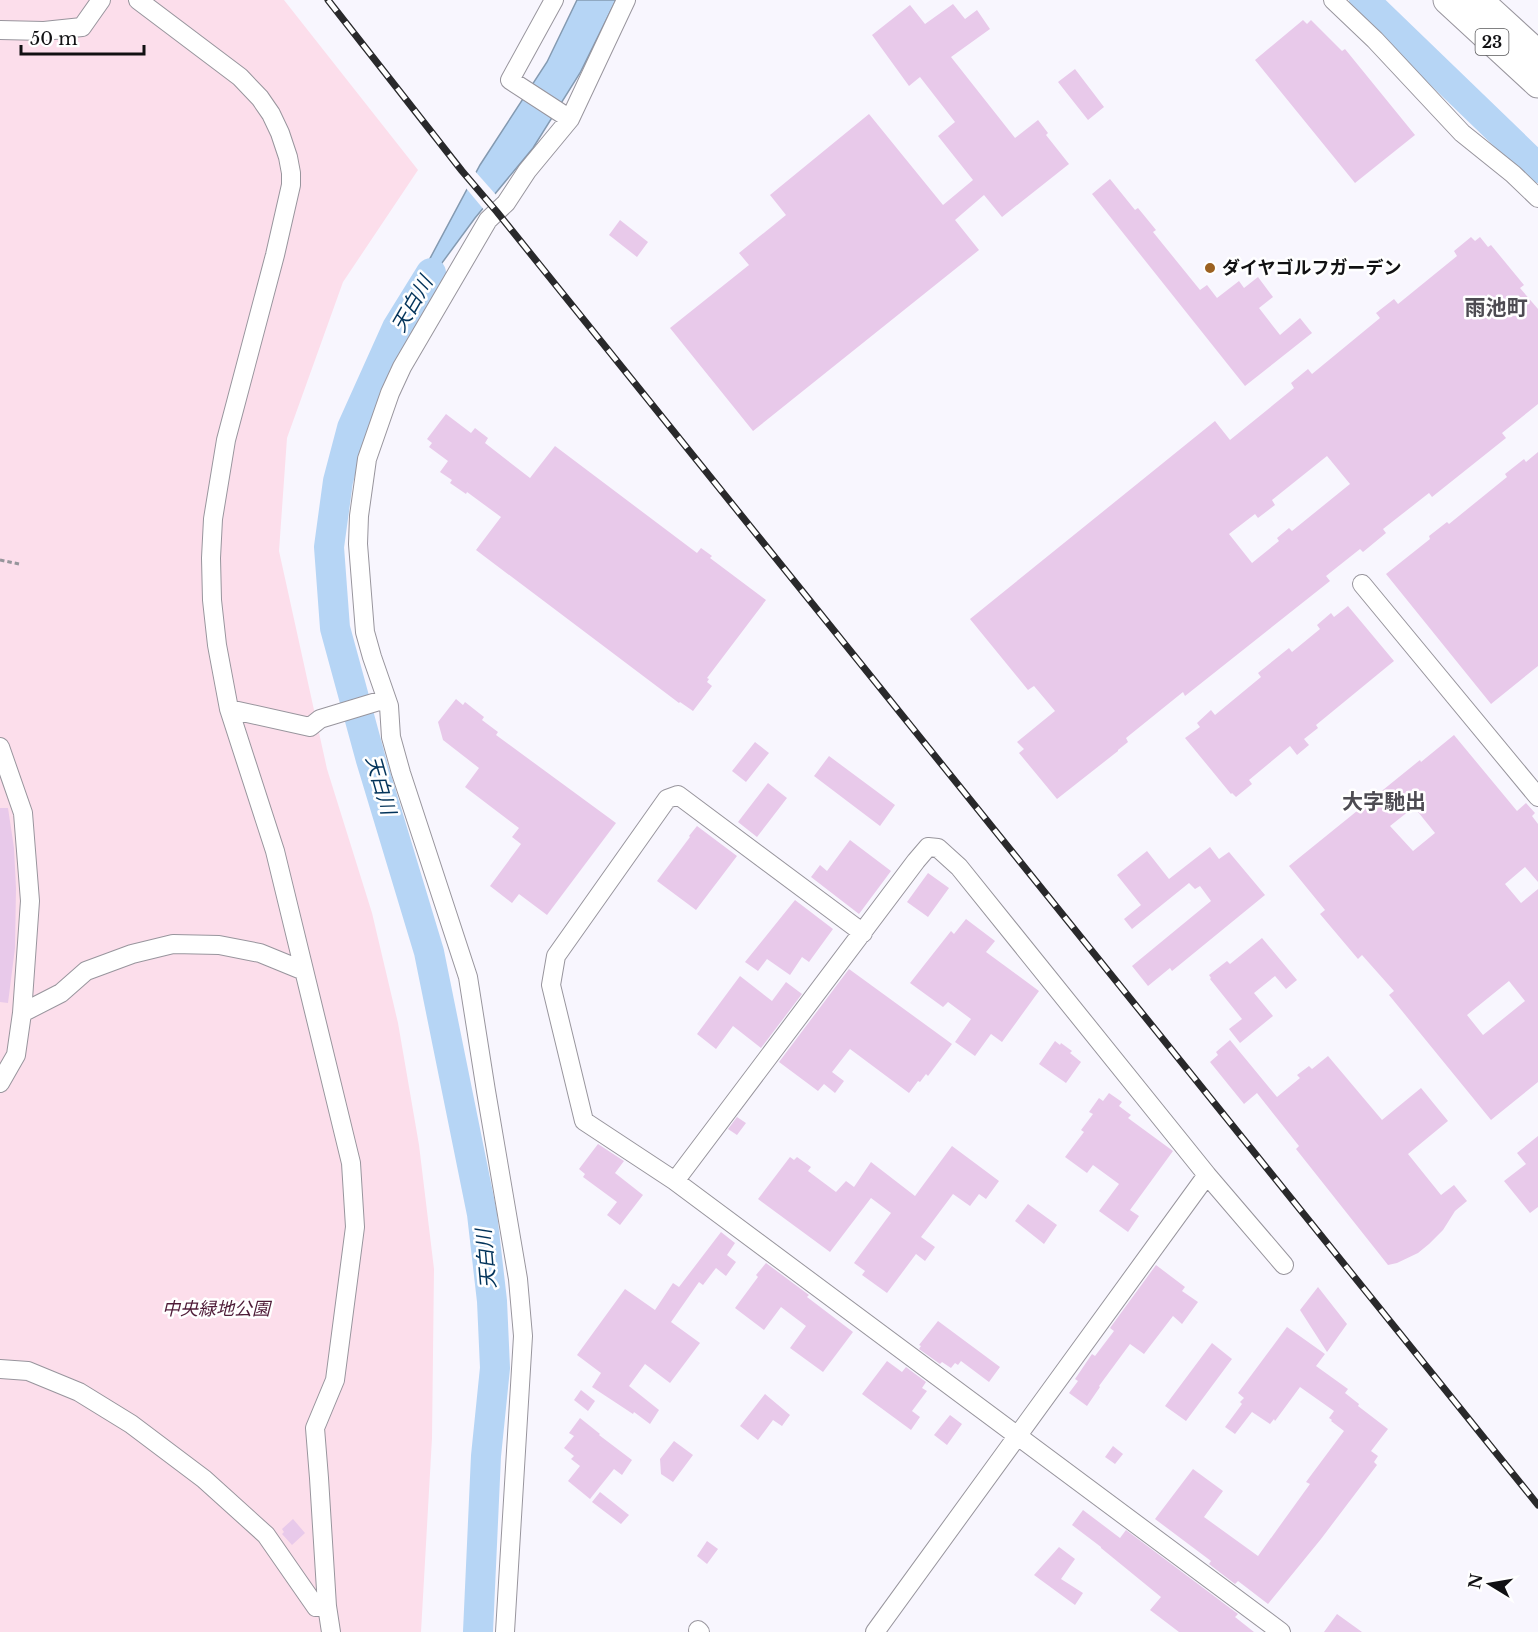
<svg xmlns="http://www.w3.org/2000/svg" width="1538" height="1632" viewBox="0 0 1538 1632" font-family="'Libre Baskerville','Noto Sans JP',serif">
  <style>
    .green { fill: #fcdeeb }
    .water { fill: #b6d5f5; stroke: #849ab1; stroke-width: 1.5 }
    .pier { fill: #f8f6fe }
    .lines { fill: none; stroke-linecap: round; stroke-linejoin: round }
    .river { stroke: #b6d5f5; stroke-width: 30 }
    .building { fill: #e8c9ea; fill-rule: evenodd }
    .minor-casing { stroke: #98959d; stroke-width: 20 }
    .highway-casing { stroke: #98959d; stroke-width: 29 }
    .path { stroke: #96959b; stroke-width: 3; stroke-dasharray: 4.5 3; stroke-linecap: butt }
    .minor { stroke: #fff; stroke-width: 18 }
    .highway { stroke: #fff; stroke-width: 27 }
    .rail-casing { stroke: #29292b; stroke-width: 7 }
    .rail { stroke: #fff; stroke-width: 4.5; stroke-dasharray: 14; stroke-linecap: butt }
    .poi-dot { fill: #9c6121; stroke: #fff; stroke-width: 2 }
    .labels { text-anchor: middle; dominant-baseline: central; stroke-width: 5; stroke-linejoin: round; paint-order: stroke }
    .shield { fill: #fff; stroke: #58585a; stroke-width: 1.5 }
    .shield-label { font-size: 16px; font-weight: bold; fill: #111113 }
    .poi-label { font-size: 18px; font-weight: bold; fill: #111113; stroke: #fff; text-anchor: start }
    .park-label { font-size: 18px; font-style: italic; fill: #4e1b37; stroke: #fff }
    .water-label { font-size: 20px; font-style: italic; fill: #02335a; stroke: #fff }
    .quarter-label { font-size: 21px; font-weight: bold; fill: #4d4b52; stroke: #fff }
  </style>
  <rect width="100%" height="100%" fill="#f8f6fe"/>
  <path class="green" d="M0,0H284L418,170L343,282L287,438L279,551L327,769L372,913L398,1023L419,1145L434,1269L432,1438L421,1632H0Z"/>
  <path class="water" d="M577,0H616L580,73L533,148L475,218L389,335L480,165L547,62Z"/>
  <path class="pier" d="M474,170L497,196L485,211L465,187Z"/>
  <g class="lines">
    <path class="river" d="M1364,0L1538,168
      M431,273L397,328L352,428L338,481L329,547L335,628L371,760L429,952L482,1214L492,1301L495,1368L486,1456L478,1632"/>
  </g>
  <path class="building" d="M953,4L965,19L977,10L990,29L951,57L1015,138L1038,120L1048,133L1046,135L1069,164L1002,217L984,195L955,220L979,250L753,431L670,328L749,265L739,253L786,215L770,195L869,114L943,205L973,180L938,136L955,122L920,77L909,86L872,35L910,5L925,24Z
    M1303,20L1307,24L1311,20L1342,51L1345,49L1415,135L1355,183L1255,60Z
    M1075,69L1104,107L1088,120L1058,82Z
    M1110,179L1135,210L1138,208L1156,230L1153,232L1200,290L1207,285L1217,298L1239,281L1244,288L1258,277L1273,297L1259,308L1280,335L1300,318L1312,333L1245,386L1092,194Z
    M620,220L648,242L637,257L609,235Z
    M1471,237L1475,241L1480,237L1488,247L1491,245L1524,285L1520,288L1538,309V404L1502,433L1506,438L1432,497L1429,493L1383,529L1386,533L1363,552L1360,549L1326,576L1330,581L1185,696L1183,692L1126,738L1128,742L1118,750V751L1057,799L1019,753L1024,749L1017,742L1055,711L1034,686L1028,690L970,619L1215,421L1230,440L1294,388L1291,383L1308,369L1312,374L1380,318L1376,313L1394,299L1398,304L1457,256L1454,251ZM1327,456L1350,484L1292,531L1289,528L1277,538L1279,541L1252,563L1229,534L1255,514L1258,518L1275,505L1272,500Z
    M446,414L471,433L475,428L488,438L485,443L530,478L555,446L697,553L701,548L712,556L710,558L766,600L707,678L709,679L707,682L712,686L693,711L680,702L679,703L476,550L501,517L467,492L466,494L450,483L452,480L440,472L448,461L429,447L432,443L427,439Z
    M1538,452V666L1491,704L1386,574L1430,539L1429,536L1447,522L1449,524L1507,477L1505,474L1524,459L1526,462Z
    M1348,606L1394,661L1316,725L1318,728L1304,739L1309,745L1297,755L1290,746L1249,780L1252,784L1236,797L1232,793L1231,794L1185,738L1200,727L1197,723L1211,710L1215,715L1261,677L1258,673L1289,648L1292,652L1320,629L1317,625L1331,613L1334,617Z
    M456,699L463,705L465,702L484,717L482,720L498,732L496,735L616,823L547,915L519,894L512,903L490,886L521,844L512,837L519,828L465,787L479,768L443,740L438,722Z
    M1454,735L1517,811L1526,803L1535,813L1532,816L1538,824V882L1525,867L1505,884L1521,903L1538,889V1082L1491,1120L1389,995L1394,991L1362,955L1358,959L1320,914L1325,910L1289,866L1420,760L1421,762ZM1414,807L1435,833L1413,851L1390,826ZM1509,981L1525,1001L1483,1035L1467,1015Z
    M755,742L769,753L746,782L732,771Z
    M829,756L895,805L880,826L814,776Z
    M768,783L787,798L757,837L738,822Z
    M0,808H8L14,848L16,888L15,948L8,1003L0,1002Z
    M697,826L737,856L696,910L657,881L690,837L689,836Z
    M850,840L891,871L859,914L811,877L820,865L827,871Z
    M1210,847L1219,859L1229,852L1265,895L1172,971L1170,968L1148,986L1132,966L1211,901L1200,886L1195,889L1189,883L1132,929L1124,919L1141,905L1117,875L1147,851L1169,879Z
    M928,873L949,888L928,917L907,902Z
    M795,900L833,929L809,962L802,957L790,975L767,959L758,971L745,962Z
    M966,919L995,941L986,952L1039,991L1002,1042L991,1034L975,1056L955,1042L971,1019L948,1002L943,1007L910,983L951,931L954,934Z
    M1262,938L1297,980L1286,989L1275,976L1254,993L1273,1016L1240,1043L1229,1029L1242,1019L1210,979L1211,978L1209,975L1227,961L1230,964Z
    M849,969L952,1044L928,1076L926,1074L920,1082L918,1081L909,1093L850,1049L832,1072L844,1081L835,1093L824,1084L818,1091L779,1062Z
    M740,976L772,1001L786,982L802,994L761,1048L733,1026L716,1049L697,1034Z
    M1230,1040L1277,1097L1300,1078L1297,1075L1309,1066L1312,1069L1328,1056L1382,1120L1421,1088L1448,1121L1408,1154L1441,1195L1454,1185L1467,1201L1455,1211L1443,1230L1429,1244L1418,1253L1397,1263L1388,1265L1296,1149L1299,1146L1257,1093L1244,1104L1210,1062L1218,1055L1216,1052Z
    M1055,1041L1060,1045L1061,1043L1072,1051L1070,1053L1081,1062L1066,1083L1039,1064Z
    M1109,1093L1122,1102L1119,1106L1131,1115L1128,1118L1173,1151L1130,1210L1139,1216L1128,1232L1099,1211L1119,1184L1093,1165L1087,1173L1065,1157L1084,1132L1081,1130L1093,1114L1089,1112L1099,1098L1103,1101Z
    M737,1117L746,1123L737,1135L728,1129Z
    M1538,1136V1207L1530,1213L1504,1181L1526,1164L1517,1153Z
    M598,1144L624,1161L615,1173L643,1195L620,1225L607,1215L617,1202L583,1177L585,1174L579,1169Z
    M952,1146L999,1181L986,1199L979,1194L970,1206L953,1194L921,1237L935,1247L925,1261L916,1254L887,1293L862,1275L865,1271L854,1263L891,1213L871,1198L830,1252L758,1199L790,1157L794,1160L797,1157L811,1167L808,1171L836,1192L846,1181L854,1187L871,1162L915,1196Z
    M1028,1204L1057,1225L1044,1244L1015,1221Z
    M721,1232L735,1243L727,1255L736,1262L726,1276L716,1268L703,1285L699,1282L671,1322L700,1343L670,1383L645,1364L629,1386L659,1410L650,1424L634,1412L633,1414L592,1387L601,1373L577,1355L625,1289L655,1310L673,1283L679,1287Z
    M766,1263L809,1295L807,1297L853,1332L823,1372L790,1348L806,1326L781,1307L764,1330L735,1308L758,1277L756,1275Z
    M1156,1265L1185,1287L1182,1291L1198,1302L1182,1324L1173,1316L1144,1354L1130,1344L1099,1386L1100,1387L1087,1406L1069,1393L1078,1381L1075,1379L1092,1354L1095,1356L1114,1331L1110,1328Z
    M1318,1287L1347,1324L1327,1352L1300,1310Z
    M938,1321L1000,1367L989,1382L961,1361L958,1365L955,1363L951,1368L942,1362L940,1364L919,1349L921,1346L919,1345Z
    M1287,1327L1325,1354L1316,1366L1348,1389L1345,1393L1359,1404L1358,1406L1388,1429L1371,1451L1378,1456L1374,1462L1377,1465L1321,1539L1268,1604L1238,1581L1235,1584L1209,1564L1211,1561L1155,1519L1193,1469L1223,1491L1204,1517L1258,1556L1310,1484L1306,1482L1344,1431L1331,1421L1332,1420L1329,1418L1334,1411L1300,1387L1275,1421L1274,1419L1270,1424L1252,1412L1235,1434L1225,1427L1242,1404L1240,1402L1244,1398L1238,1393Z
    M1212,1343L1232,1359L1186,1421L1165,1406Z
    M887,1361L902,1372L906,1367L926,1382L922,1388L927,1391L912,1411L920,1417L911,1430L862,1394Z
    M581,1390L595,1401L588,1411L574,1400Z
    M765,1394L790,1415L782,1426L773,1420L758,1440L740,1426Z
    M950,1415L962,1424L947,1445L934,1435Z
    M580,1418L600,1434L599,1435L632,1460L622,1475L614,1469L590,1499L568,1481L580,1466L571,1459L574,1456L564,1448L574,1436L569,1433Z
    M674,1441L693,1455L673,1482L661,1474L660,1459Z
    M1113,1446L1123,1454L1115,1464L1105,1457Z
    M600,1492L629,1515L621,1524L592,1502Z
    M1083,1510L1120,1538L1126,1530L1238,1614L1235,1617L1254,1632H1179L1150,1610L1161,1597L1101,1548V1547L1072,1525Z
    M293,1519L305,1533L292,1545L282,1534L284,1532L282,1529Z
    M707,1541L718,1549L707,1564L697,1556Z
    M1059,1547L1075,1559L1061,1579L1083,1593L1075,1605L1034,1575Z
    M1337,1614L1362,1632H1324Z"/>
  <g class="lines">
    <defs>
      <path id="minor" d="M138,0L240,77L260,98L271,114L280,133L288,157L291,173V185L275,255L226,440L213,519L211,558L212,600L217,645L229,709L275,851L351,1163L355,1227L335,1380L315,1428L319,1478L327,1606L331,1632
        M554,0L510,80L570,119
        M1333,0L1375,40L1462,133L1513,174L1538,198
        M0,30L44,31L82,27L101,0
        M1362,584L1538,797
        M229,709L310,727L320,719L386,699
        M0,747L23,813L30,901L22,1013L16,1055L0,1083
        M863,933L678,795L667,799L556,956L551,985L584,1121L675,1181L1281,1632
        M22,1013L61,993L86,971L132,954L173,944L219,945L260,953L304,971
        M675,1181L916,861L928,847L938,848L959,867L1207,1175L1284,1265
        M0,1369L28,1371L79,1392L131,1424L204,1479L266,1535L316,1607L327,1606
        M698,1630L700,1632
        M505,1632L523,1336L518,1279L486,1091L468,977L401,773L391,737L389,706L372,657L365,632L358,544L359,516L367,459L390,393L402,367L488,220L506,203L527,171L570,119L626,0
        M875,1632L1207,1175"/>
      <path id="highway" d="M1447,0L1538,84
        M1479,0L1538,54"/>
    </defs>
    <use href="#minor" class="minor-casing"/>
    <use href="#highway" class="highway-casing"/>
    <path class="path" d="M0,560L19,564"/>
    <use href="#minor" class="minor"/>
    <use href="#highway" class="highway"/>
    <defs>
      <path id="rail" d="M328,0L462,171L497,212L1538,1505"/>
    </defs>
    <use href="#rail" class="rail-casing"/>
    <use href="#rail" class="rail"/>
  </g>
  <circle class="poi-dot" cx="1210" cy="268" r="6"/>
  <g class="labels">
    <rect class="shield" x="1475.5" y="29" width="33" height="26" rx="4.5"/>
    <g class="shield-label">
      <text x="1492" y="42">23</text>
    </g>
    <g class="poi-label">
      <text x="1222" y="268">ダイヤゴルフガーデン</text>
    </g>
    <g class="park-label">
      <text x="216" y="1309">中央緑地公園</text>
    </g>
    <g class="water-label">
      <text transform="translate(412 304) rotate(-60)">天白川</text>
      <text transform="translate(381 785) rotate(74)">天白川</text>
      <text transform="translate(486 1259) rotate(-95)">天白川</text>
    </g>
    <g class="quarter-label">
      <text x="1496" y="308">雨池町</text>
      <text x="1384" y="802">大字馳出</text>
    </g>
  </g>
  <g transform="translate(1490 1584) rotate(281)" stroke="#ffffff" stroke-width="4.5" paint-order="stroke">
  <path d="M0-4.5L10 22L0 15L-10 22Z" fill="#111113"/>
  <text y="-9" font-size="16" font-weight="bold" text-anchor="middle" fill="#111113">N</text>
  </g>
  <path d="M21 45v9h123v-9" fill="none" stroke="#111113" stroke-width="3"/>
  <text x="30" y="45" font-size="18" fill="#111113" stroke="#ffffff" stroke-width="4.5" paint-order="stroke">50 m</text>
</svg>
